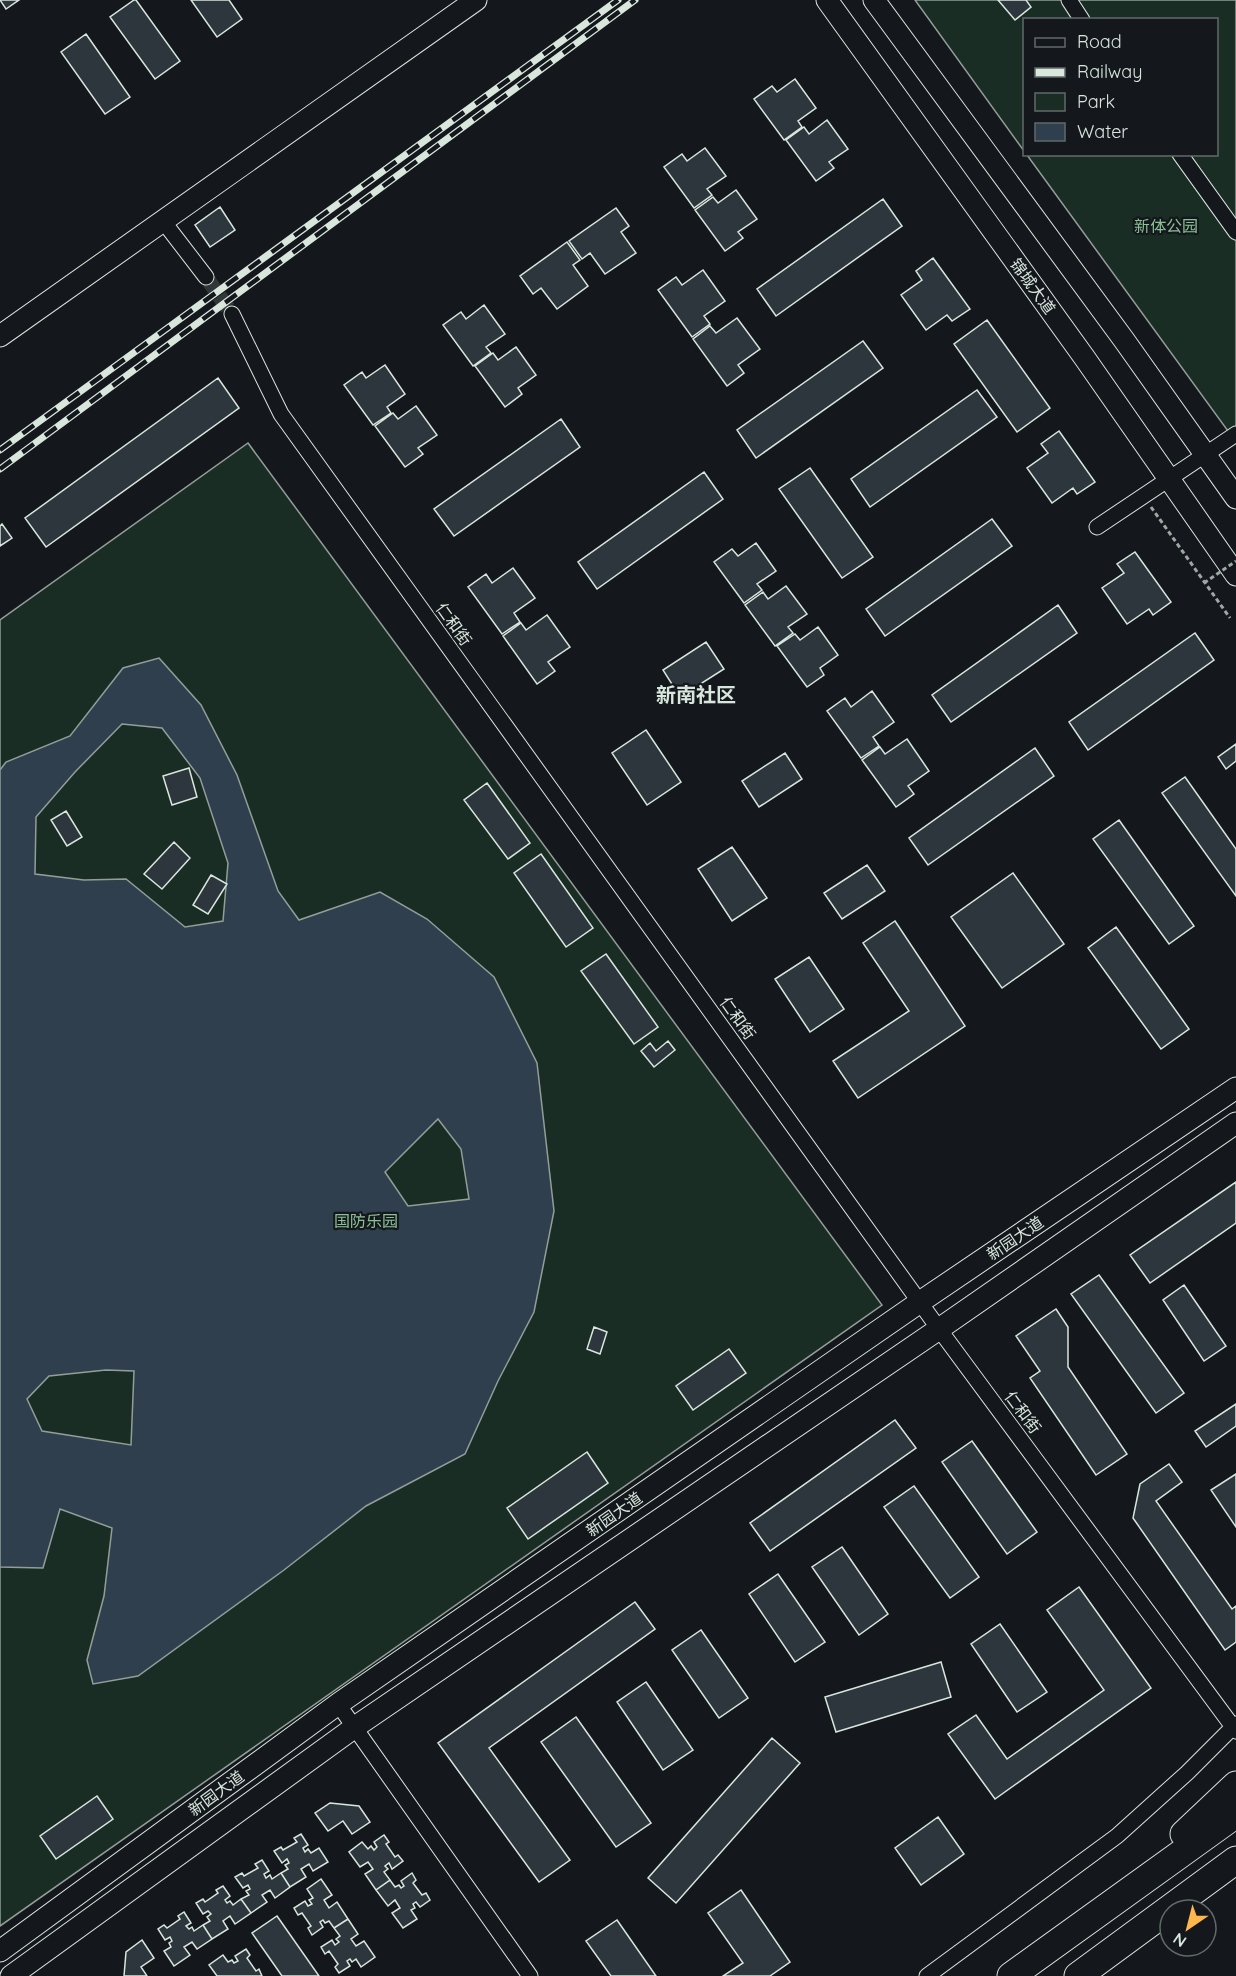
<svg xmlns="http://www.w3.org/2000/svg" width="1236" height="1976" viewBox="0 0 1236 1976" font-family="Quicksand,'Noto Sans SC',sans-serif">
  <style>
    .green { fill: #1a2d24; stroke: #939e99; stroke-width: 1.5 }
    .water { fill: #2f3f4d; stroke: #939e99; stroke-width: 1.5; fill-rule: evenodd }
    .building { fill: #2c363c; stroke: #d8e6dc; stroke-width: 1.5 }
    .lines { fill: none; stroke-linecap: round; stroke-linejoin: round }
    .street-tunnel { stroke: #313739; stroke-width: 15; stroke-dasharray: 15 8; stroke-linecap: butt }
    .street-casing { stroke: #d8e6dc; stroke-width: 17 }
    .secondary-casing { stroke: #d8e6dc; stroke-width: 23 }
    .highway-casing { stroke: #d8e6dc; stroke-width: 29 }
    .path { stroke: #9da8a2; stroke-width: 3; stroke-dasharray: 4.5 3; stroke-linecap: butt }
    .street { stroke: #14181c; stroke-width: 15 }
    .secondary { stroke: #14181c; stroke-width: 21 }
    .highway { stroke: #14181c; stroke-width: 27 }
    .rail-casing { stroke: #d8e6dc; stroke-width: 7 }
    .rail { stroke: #14181c; stroke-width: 4.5; stroke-dasharray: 14; stroke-linecap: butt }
    .path-bridge { stroke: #9da8a2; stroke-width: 3; stroke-dasharray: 4.5 3; stroke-linecap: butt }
    .labels { text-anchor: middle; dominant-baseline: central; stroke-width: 4.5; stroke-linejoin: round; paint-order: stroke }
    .park-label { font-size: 16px; fill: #8ac095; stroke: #14181c }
    .street-label { font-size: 16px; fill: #d8e6dc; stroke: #14181c }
    .quarter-label { font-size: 20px; font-weight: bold; fill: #d8e6dc; stroke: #14181c }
  </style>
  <rect width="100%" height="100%" fill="#14181c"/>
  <path class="green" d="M915,0H1236V442L1027,155L1216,154V20H1024V151Z
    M248,443L882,1305L0,1926V620Z"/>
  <path class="water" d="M159,658L201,705L237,775L278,891L299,920L380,892L427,919L494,977L537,1063L554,1211L534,1312L498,1381L465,1454L366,1506L284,1570L138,1676L93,1684L87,1660L104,1596L112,1528L60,1509L43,1568L0,1567V770L6,762L70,736L123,668ZM122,724L162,728L200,778L228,863L223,921L185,927L126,879L84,880L35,874L36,817L75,772ZM438,1119L461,1149L469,1199L408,1206L385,1172ZM106,1370L134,1371L131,1445L42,1431L27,1399L49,1376Z"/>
  <path class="building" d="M0,0H19L6,9Z
    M134,0H136L180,61L155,79L110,17Z
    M191,0H229L242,19L217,37Z
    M998,0H1026L1031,7L1015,20Z
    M86,34L130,97L105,114L61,52Z
    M795,79L816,108L798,121L802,127L784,140L754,99L772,86L777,92Z
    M827,120L848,149L829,162L834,168L816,181L786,140L804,127L809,134Z
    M705,148L726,176L707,189L712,195L694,208L664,167L682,154L687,161Z
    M736,190L757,219L738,232L743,238L725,251L695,210L713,197L718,203Z
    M883,199L902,226L776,316L757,289Z
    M220,207L235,230L210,247L195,225Z
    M616,208L629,226L621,232L636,253L605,274L590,253L582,259L569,241Z
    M567,242L580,260L573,265L588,286L557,309L541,288L533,294L520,276Z
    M933,258L970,309L952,321L947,315L926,330L901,295L922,280L916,271Z
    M703,270L725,301L704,316L710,324L692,337L658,290L676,277L682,285Z
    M484,305L505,334L486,347L491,353L473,366L443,325L461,312L466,319Z
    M737,318L760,349L738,365L744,373L727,386L693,339L710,326L716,333Z
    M987,320L1050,408L1017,432L954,344Z
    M863,341L883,368L756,458L737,430Z
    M516,347L536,375L518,388L522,394L505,407L475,366L493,353L498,360Z
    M385,365L405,394L387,407L391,413L373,425L344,385L362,372L366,378Z
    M218,378L239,408L46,547L25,518Z
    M977,390L997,417L870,507L851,479Z
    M416,406L437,435L418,448L423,454L405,467L375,426L393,413L398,419Z
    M561,419L580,447L454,536L434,509Z
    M1059,431L1095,482L1077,494L1073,488L1052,503L1027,468L1048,453L1041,444Z
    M810,468L873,557L842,578L779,489Z
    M704,472L723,499L597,589L578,562Z
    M992,519L1012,546L885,636L866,609Z
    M2,524L12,538L0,546V526Z
    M756,543L776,571L757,584L762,590L744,603L714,562L732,549L738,556Z
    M1135,552L1171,602L1153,615L1149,609L1127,624L1102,588L1124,573L1117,564Z
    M513,568L535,598L514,613L520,622L502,634L468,587L486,574L492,583Z
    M786,586L807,614L788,627L793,633L775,646L745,605L763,592L768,599Z
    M1058,605L1077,633L951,722L932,695Z
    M547,615L570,647L548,662L555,671L537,684L503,636L521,623L526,630Z
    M818,627L838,655L820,668L824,675L807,687L777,646L795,634L800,640Z
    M1195,633L1214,660L1088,750L1069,722Z
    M706,642L724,669L680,697L663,670Z
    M872,691L894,722L873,737L879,746L861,758L827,711L845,698L851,707Z
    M646,730L681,782L647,805L612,753Z
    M907,739L929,771L908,786L914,794L896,807L862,760L880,747L885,754Z
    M1236,744V761L1226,769L1218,757Z
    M1035,748L1054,776L928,865L909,838Z
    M785,753L802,779L759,807L742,781Z
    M189,768L197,797L172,805L163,776Z
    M1185,777L1236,849V896L1162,793Z
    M487,783L530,843L508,859L464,800Z
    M66,811L82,837L67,846L51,820Z
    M1119,820L1194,926L1169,944L1093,839Z
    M174,842L190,858L162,889L144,874Z
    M732,847L767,898L732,921L698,869Z
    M541,854L593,928L566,947L514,873Z
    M867,865L885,891L842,919L824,893Z
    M1013,873L1064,944L1002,988L951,917Z
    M211,875L227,884L208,914L193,905Z
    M895,921L965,1026L858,1098L833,1061L909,1011L863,943Z
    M1116,927L1189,1029L1161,1049L1088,948Z
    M606,954L658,1027L634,1044L581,971Z
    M809,957L844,1009L810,1032L775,979Z
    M668,1041L675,1050L654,1067L641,1051L650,1043L656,1051Z
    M1236,1182V1223L1150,1283L1130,1255Z
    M1099,1275L1184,1393L1156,1413L1071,1294Z
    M1184,1285L1226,1346L1204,1361L1163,1300Z
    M1056,1309L1068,1327V1367L1127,1454L1096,1475L1030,1378L1040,1371L1016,1336Z
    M594,1327L607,1332L600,1354L587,1349Z
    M729,1349L746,1373L693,1410L676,1386Z
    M1236,1404V1426L1206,1447L1195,1431Z
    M895,1420L916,1448L770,1551L750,1523Z
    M972,1441L1037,1532L1007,1554L942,1462Z
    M587,1452L608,1483L528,1539L507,1508Z
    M1169,1464L1182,1482L1156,1501L1232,1609L1236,1606V1642L1225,1650L1133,1518L1140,1484Z
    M1236,1474V1527L1211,1490Z
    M914,1486L979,1577L950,1598L884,1507Z
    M842,1547L888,1614L859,1635L812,1567Z
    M778,1574L825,1642L795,1662L749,1594Z
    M1079,1587L1151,1688L995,1799L948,1734L976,1715L1007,1759L1104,1690L1047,1610Z
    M635,1602L655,1629L489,1748L570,1860L539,1882L438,1743Z
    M1000,1624L1047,1692L1017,1712L971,1644Z
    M701,1630L748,1698L719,1718L672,1650Z
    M941,1662L951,1697L836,1732L825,1697Z
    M646,1682L693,1750L663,1770L617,1702Z
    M576,1717L651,1823L616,1847L541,1742Z
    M772,1738L800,1763L676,1903L648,1878Z
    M97,1796L113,1819L56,1859L40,1836Z
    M330,1803L359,1806L370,1822L352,1834L343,1821L328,1831L315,1813Z
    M938,1817L964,1854L921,1885L895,1848Z
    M301,1834L308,1845L303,1848L305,1852L308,1849L311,1853L319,1848L328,1862L313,1871L309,1864L301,1869L306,1877L290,1887L281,1873L288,1869L285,1865L289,1863L287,1859L282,1863L274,1851L281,1847L283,1850L297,1842L294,1838Z
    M384,1835L389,1842L386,1844L395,1857L398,1855L403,1861L392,1869L389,1863L385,1866L388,1869L384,1872L390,1880L376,1890L365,1874L373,1869L368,1862L360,1867L349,1852L362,1842L368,1849L371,1846L374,1850L377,1847L374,1842Z
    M262,1860L269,1871L264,1874L266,1878L270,1875L272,1879L281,1873L290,1887L275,1898L270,1890L262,1895L267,1902L251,1913L241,1899L249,1895L246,1891L250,1889L248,1885L243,1888L235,1877L242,1873L244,1876L258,1868L255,1864Z
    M412,1873L416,1880L413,1883L422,1895L426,1893L430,1900L420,1907L416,1902L413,1904L415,1908L411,1910L417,1919L403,1928L392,1913L400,1908L395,1900L388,1906L376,1890L390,1880L395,1887L399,1885L401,1888L404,1886L401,1881Z
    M321,1879L332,1895L324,1900L329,1908L337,1902L348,1919L334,1928L329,1921L325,1923L323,1920L320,1922L323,1927L312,1935L308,1928L311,1926L302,1913L298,1915L294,1908L305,1901L308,1906L312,1904L309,1900L313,1898L307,1889Z
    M223,1886L230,1896L225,1900L227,1903L230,1901L233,1905L241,1899L251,1913L235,1924L230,1916L223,1921L228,1929L212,1939L203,1925L210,1921L207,1917L211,1914L208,1911L203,1914L196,1903L203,1899L205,1902L218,1893L216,1890Z
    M741,1890L790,1962L770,1976H723L743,1963L708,1913Z
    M184,1912L191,1923L186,1926L189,1929L192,1927L194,1931L203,1925L212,1939L197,1949L192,1942L184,1947L190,1955L174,1966L164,1951L171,1947L169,1943L172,1941L170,1937L165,1940L158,1929L164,1925L167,1928L180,1919L178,1916Z
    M277,1916L319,1976H282L252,1933Z
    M348,1919L358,1934L351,1939L356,1946L364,1941L375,1957L361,1967L356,1959L352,1962L350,1959L347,1961L350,1966L339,1973L335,1967L338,1964L329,1951L325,1954L321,1947L332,1940L335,1945L339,1942L336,1939L340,1936L334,1928Z
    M617,1920L656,1976H611L586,1941Z
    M142,1940L154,1958L141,1967L147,1976H124L126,1952Z
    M246,1949L250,1955L247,1958L256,1971L259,1969L262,1976H217L209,1965L223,1955L228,1962L232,1960L234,1963L238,1961L235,1956Z"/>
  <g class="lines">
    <path class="street-tunnel" d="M206,277L232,314"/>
    <defs>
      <path id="street" d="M1069,0L1082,20
        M1180,154L1236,232
        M163,221L206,277
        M232,314L281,414L939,1329L1236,1731
        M1097,527L1236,434
        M338,1704L530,1976
        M927,1976L1117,1836L1187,1773L1236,1724"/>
      <path id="secondary" d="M827,0L1084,357L1236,575
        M874,0L1124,340L1236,498
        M0,336L476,0
        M0,1951L338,1704L920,1302L1236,1088
        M11,1976L355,1727L939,1329L1236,1123"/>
      <path id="highway" d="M1184,1834L1236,1785
        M1011,1976L1236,1814
        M1078,1976L1236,1860"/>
    </defs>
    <use href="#street" class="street-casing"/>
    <use href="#secondary" class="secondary-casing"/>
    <use href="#highway" class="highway-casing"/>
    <path class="path" d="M1151,507L1230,618"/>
    <use href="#street" class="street"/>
    <use href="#secondary" class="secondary"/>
    <use href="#highway" class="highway"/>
    <defs>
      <path id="rail" d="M0,450L618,0
        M0,469L635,0"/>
    </defs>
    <use href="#rail" class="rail-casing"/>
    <use href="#rail" class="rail"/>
    <path class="path-bridge" d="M1204,583L1236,561"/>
  </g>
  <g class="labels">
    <g class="park-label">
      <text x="1166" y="226">新体公园</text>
      <text x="366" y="1221">国防乐园</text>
    </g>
    <g class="street-label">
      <text transform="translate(1033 286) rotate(54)">锦城大道</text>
      <text transform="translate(454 624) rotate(54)">仁和街</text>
      <text transform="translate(738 1018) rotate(54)">仁和街</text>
      <text transform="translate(1015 1238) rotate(-34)">新园大道</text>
      <text transform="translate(1023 1412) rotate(53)">仁和街</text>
      <text transform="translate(614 1514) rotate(-35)">新园大道</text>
      <text transform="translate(216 1793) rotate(-36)">新园大道</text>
    </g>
    <g class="quarter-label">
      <text x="696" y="694">新南社区</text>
    </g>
  </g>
  <rect x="1023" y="18" width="195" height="138" fill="#14181c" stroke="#626a69" stroke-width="1.5"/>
  <rect x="1035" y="38" width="30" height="9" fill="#14181c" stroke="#626a69" stroke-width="1.5"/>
  <text x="1077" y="48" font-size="18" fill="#d8e6dc">Road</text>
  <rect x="1035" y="68" width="30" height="9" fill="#d8e6dc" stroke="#626a69" stroke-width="1.5"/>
  <text x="1077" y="78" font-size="18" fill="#d8e6dc">Railway</text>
  <rect x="1035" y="93" width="30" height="18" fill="#1a2d24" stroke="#626a69" stroke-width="1.5"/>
  <text x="1077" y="108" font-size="18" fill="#d8e6dc">Park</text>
  <rect x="1035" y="123" width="30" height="18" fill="#2f3f4d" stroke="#626a69" stroke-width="1.5"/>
  <text x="1077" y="138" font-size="18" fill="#d8e6dc">Water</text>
  <g transform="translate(1188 1928) rotate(215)"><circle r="28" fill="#14181c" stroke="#626a69" stroke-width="1.5"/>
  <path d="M0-4.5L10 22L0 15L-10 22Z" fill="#ffb74d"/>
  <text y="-9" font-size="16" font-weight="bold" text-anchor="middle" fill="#d8e6dc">N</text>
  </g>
</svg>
